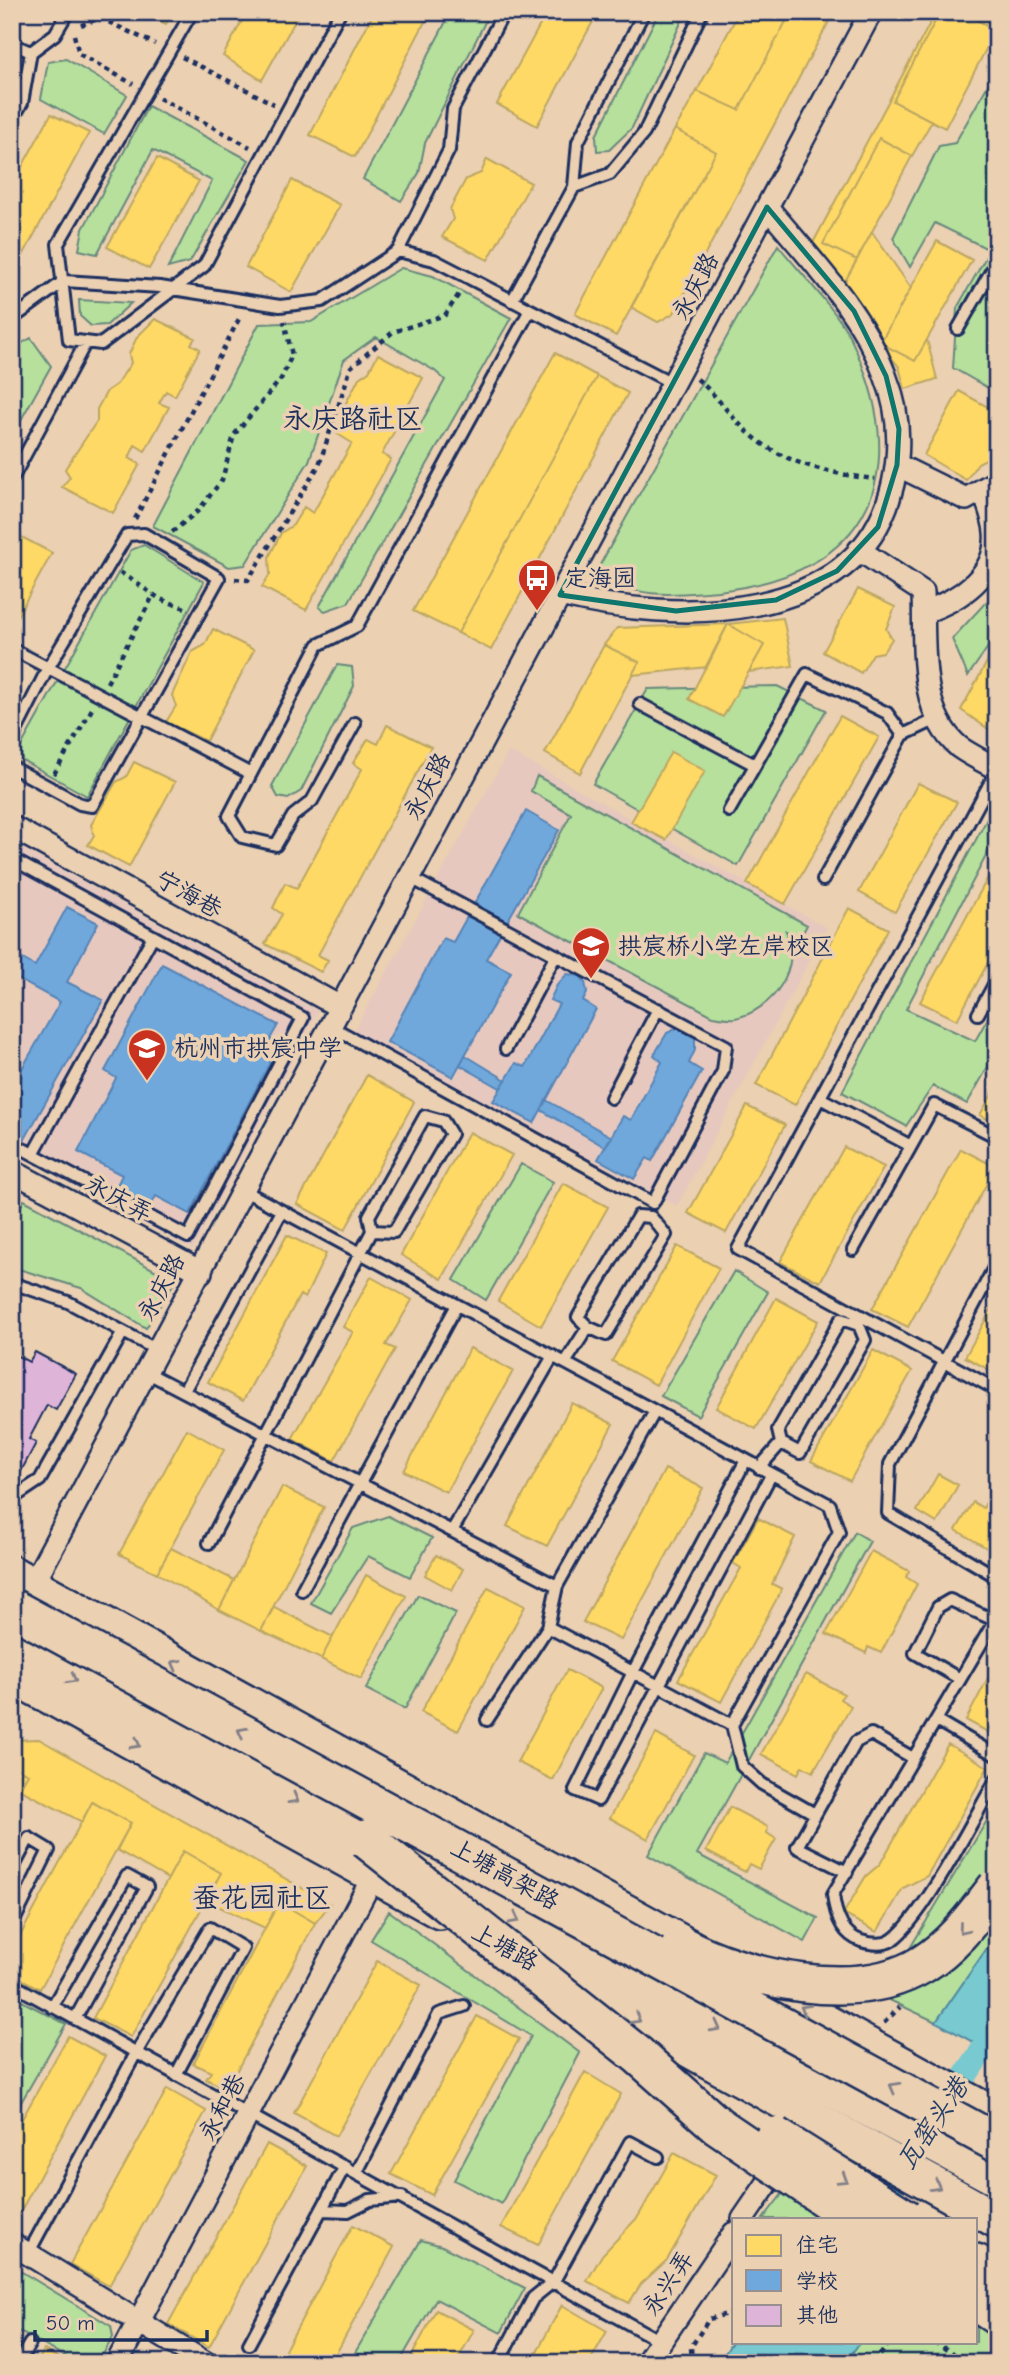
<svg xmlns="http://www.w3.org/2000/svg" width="1009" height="2375" viewBox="0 0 1009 2375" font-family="'Comic Neue','LXGW WenKai TC',sans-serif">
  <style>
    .built { fill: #e7c8be }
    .green { fill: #b6e09c; stroke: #68887d; stroke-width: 2 }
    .water { fill: #78c9d0; stroke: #538ba2; stroke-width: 2 }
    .homes { fill: #ffd966; stroke: #bba664; stroke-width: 2 }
    .schools { fill: #6fa8dc; stroke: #5684b6; stroke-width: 2 }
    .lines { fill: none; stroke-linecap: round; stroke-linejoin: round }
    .canal { stroke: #78c9d0; stroke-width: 24 }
    .building { fill: #dfb4d9; stroke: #1b2f5e; stroke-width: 2 }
    .service-casing { stroke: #1b2f5e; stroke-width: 16 }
    .minor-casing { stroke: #1b2f5e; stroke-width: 26 }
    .primary-casing { stroke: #1b2f5e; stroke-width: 40 }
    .trunk-casing { stroke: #1b2f5e; stroke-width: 42 }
    .path { stroke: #1b2f5e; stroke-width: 4.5; stroke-dasharray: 5 5; stroke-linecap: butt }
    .service { stroke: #ebd0b2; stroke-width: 10 }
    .minor { stroke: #ebd0b2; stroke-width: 21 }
    .primary { stroke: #ebd0b2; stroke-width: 35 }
    .trunk { stroke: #ebd0b2; stroke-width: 37 }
    .trunk-bridge-casing { stroke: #1b2f5e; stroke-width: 42; stroke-linecap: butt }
    .trunk-bridge { stroke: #ebd0b2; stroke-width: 37 }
    .oneway { stroke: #838088 }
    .marked { fill: none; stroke: #0f766e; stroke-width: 5; stroke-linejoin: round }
    .labels { text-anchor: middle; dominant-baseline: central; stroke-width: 7; stroke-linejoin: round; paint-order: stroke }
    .street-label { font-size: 24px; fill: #1b2f5e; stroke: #ebd0b2 }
    .poi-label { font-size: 24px; fill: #1b2f5e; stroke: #ebd0b2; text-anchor: start }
    .water-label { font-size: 26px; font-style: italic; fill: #243e69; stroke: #ebd0b2 }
    .quarter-label { font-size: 28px; fill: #1b2f5e; stroke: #ebd0b2 }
  </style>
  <rect width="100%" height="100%" fill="#ebd0b2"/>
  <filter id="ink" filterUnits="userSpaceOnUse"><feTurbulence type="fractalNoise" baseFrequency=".0143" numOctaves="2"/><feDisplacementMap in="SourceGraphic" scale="14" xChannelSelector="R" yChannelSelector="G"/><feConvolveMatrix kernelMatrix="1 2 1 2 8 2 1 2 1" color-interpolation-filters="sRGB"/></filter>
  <g filter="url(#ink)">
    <path class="built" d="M509,751L827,928L677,1206L354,1031Z
      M12,843L318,1011L193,1250L12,1153Z"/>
    <path class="green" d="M451,12H490L425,143L419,173L401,201L363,179Z
      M659,12H686L632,128L609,150L597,151L596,136Z
      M66,59L127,95L104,134L41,99L48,62Z
      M997,69V393L953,368L957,308L990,250L935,223L910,267L893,238L939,146L955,143Z
      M148,106L249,160L190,262L168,268L212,181L153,150L97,254L79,250L83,229Z
      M778,245C797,269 837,311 850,337C915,472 872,574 718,591C673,595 634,600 596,572Z
      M401,268L433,276L511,318L348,603L325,611L319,607L445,380L435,371L376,337L344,360L309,461L245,565L229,567L153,526L259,324L311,322Z
      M79,300L131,303L107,325L91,326L80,316Z
      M31,338L51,366L12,436V349Z
      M144,545L204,582L87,796L22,760L20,748L131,550Z
      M997,598V634L968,676L952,639L986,602Z
      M337,665L352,667L354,686L301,791L288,799L278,797L272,786Z
      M777,686L826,710L738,866L593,784L648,689Z
      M537,776L807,925L800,938L786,931C803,966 773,1011 735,1018C728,1019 720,1017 713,1016L518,913L571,814L531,791Z
      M988,817L997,822V835L906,1009L975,1041L997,1002V1051L967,1104L933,1086L906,1126L842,1092Z
      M521,1164L553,1182L486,1300L454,1280Z
      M24,1200L175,1281L146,1328L81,1288L12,1267V1223Z
      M734,1271L768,1292L698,1416L661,1396Z
      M388,1516L432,1538L410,1577L368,1556L331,1613L311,1603L353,1528Z
      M855,1532L870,1541L697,1854L818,1918L805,1942L648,1855L704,1753L725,1763Z
      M418,1595L456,1613L405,1709L366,1689Z
      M997,1804V1934L936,2022L881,1996Z
      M389,1911L580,2053L501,2204L454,2180L531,2036L371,1940Z
      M12,1996L66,2024L12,2118Z
      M783,2193L816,2212L812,2219H763Z
      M421,2240L442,2246L525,2288L501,2333L436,2299L399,2363H349Z
      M12,2266L111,2326L113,2337L98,2363H77L12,2328Z
      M976,2316L997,2328V2363H845L860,2342H976Z"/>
    <path class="water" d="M997,1934V2055L936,2022Z
      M734,2339V2342H860L845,2363H719Z"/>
    <path class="homes" d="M141,12H172L166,24Z
      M247,12H300L262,80L223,56Z
      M374,12H430L355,157L310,135Z
      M547,12H598L537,126L497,104Z
      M739,12H791L739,110L697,91Z
      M791,12H834L674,313L658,322L631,307L716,152L675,129L697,91L739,110Z
      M936,12H940L893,101L932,121L912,156L879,138L823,244L857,260L844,283L813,243Z
      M940,12H962L996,30L945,128L893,101Z
      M962,12H997V43L991,40L996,30Z
      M51,114L89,133L12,276V185Z
      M675,129L716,152L616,336L575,314Z
      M879,138L912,156L857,260L823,244Z
      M157,158L199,181L149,269L107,247Z
      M487,159L531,183L488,260L442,237L453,219L450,209L466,179L481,173Z
      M292,180L340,205L291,292L246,267Z
      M872,232L911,288L880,343L844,283Z
      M937,241L972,260L915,361L880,343Z
      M155,319L195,338L191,344L200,349L175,396L166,391L159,403L169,407L145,451L135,445L129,458L140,464L113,513L62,487L70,477L65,469L97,421V409L107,391L117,384L131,363L129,354L137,337Z
      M927,340L937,379L905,389L899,367L880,343L915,361Z
      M555,353L597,376L458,633L413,611Z
      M378,354L423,378L382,454L391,459L306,610L262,587L270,574L269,557L281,533L293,525L304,507L313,513L352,443L336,433L346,419L345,405L359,378L369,371Z
      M597,376L628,393L491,650L458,633Z
      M959,391L997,412V427L993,436L996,448L988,458L978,463L966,480L924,455Z
      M14,533L52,553L12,626V535Z
      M858,589L895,607L886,629L892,639L883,652L873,654L861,673L823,652Z
      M783,618L793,666L749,672L764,645L728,624Z
      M728,624L764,645L723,717L689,699Z
      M728,624L707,667L632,675L639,662L604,645L617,628Z
      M213,629L254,650L206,741L166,722L176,706L172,695L192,652L205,645Z
      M604,645L639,662L580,773L545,753Z
      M995,647L997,728L994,733L961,710Z
      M840,716L879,737L785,904L747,884Z
      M387,725L431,747L318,955L328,960L321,972L265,944L282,914L273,908L285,883L297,888L362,769L353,763L368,739L378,744Z
      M671,752L705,771L666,840L631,822Z
      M134,762L175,782L129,867L88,845L94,835L91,825L116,782L126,777Z
      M918,783L957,802L895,912L859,892Z
      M997,861V946L957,1020L920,1002Z
      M849,908L888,929L795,1105L756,1085Z
      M367,1075L414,1102L345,1230L297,1204Z
      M997,1085V1124L980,1115Z
      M747,1106L785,1125L726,1233L688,1213Z
      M469,1132L512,1155L442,1279L401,1255Z
      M844,1147L884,1167L820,1282L780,1262Z
      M961,1149L996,1167L908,1327L872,1309Z
      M563,1183L608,1207L541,1326L498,1301Z
      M287,1235L326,1254L305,1298L300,1295L243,1401L208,1382Z
      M677,1246L719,1268L656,1385L612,1361Z
      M371,1277L412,1300L386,1345L395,1349L334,1461L292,1439L353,1332L343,1327Z
      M776,1298L818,1321L756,1429L716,1408Z
      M997,1299V1374L965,1357Z
      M470,1348L513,1371L446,1492L404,1471Z
      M873,1350L912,1371L850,1481L811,1461Z
      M572,1403L613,1424L547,1546L507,1526Z
      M187,1429L224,1450L157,1573L119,1554Z
      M665,1469L703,1488L621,1640L583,1622Z
      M938,1474L958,1485L937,1523L917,1511Z
      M282,1487L324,1507L261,1631L219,1610Z
      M988,1499L997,1504V1554L956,1530L973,1502L983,1508Z
      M758,1518L795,1537L772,1584L782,1589L721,1702L678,1680L741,1568L733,1563Z
      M171,1548L234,1580L219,1610L157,1573Z
      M871,1551L909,1571L906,1577L917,1584L881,1653L868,1647L866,1653L826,1634Z
      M436,1555L463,1569L452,1590L425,1575Z
      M366,1575L406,1596L361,1679L321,1659Z
      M488,1587L525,1606L458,1731L421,1712Z
      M274,1607L333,1637L321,1659L261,1631Z
      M997,1661V1737L966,1720Z
      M567,1670L602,1688L553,1780L517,1762Z
      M806,1674L844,1694L840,1699L851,1706L813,1772L802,1766L798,1774L761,1754Z
      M656,1734L694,1755L648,1839L610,1818Z
      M39,1739L330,1904L315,1923L279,1902L265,1928L205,1900L221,1873L183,1851L168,1879L117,1850L131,1823L92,1802L82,1822L19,1789L28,1774L12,1766V1740Z
      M948,1744L988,1767L927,1876L903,1888L877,1932L843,1914L866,1876L880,1864Z
      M12,1766L28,1774L12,1802Z
      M92,1802L131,1823L40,1989L12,1974V1951Z
      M730,1807L768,1827L767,1833L776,1839L759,1869L749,1864L745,1872L706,1851Z
      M183,1851L221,1873L131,2037L93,2018Z
      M279,1902L315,1923L227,2089L206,2079L211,2072L193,2064Z
      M377,1961L421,1985L336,2136L294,2113Z
      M477,2016L519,2039L432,2195L391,2174Z
      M68,2036L105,2056L12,2227V2137Z
      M585,2072L621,2094L538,2245L501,2227Z
      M167,2089L206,2111L109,2286L70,2264Z
      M267,2144L307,2166L209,2347L168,2324Z
      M674,2153L716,2175L667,2260L641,2284L629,2303L587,2281L602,2255L638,2217Z
      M353,2225L394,2247L331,2363H278Z
      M562,2305L607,2331L589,2363H531Z
      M436,2310L474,2330L456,2363H408Z
      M44,2350L68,2363H37Z"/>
    <path class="schools" d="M526,811L559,830L486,959L511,972L453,1077L387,1042L443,938L453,942Z
      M67,907L98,923L67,982L103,1000L25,1139L12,1132V1086L60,1002L12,976V953L35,966Z
      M162,964L278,1025L270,1039L280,1044L190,1214L156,1196L150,1207L115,1189L122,1175L78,1152L116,1078L105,1071Z
      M567,974L580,976L585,982L587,993L583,1001L596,1009L534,1123L493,1101L516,1063L525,1067L559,1004L550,1000L557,985Z
      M677,1028L695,1037V1050L689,1063L702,1071L652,1161L647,1158L634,1179L598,1159L623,1116L631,1120L662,1062L654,1055L667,1033Z
      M465,1055L506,1080L500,1088L460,1065Z
      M546,1100L612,1137L605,1147L541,1110Z"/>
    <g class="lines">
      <path class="canal" d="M873,2214L997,2028"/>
    </g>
    <path class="building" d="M35,1352L76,1374L56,1410L47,1405L29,1439L36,1443L17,1479L12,1477V1353L29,1362Z"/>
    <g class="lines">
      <defs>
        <path id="service" d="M192,12L58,244L69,340L101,344L204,266L340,12
          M12,44L31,52L55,34L68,12
          M12,120L22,103L31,52
          M574,187L610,174L644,133L702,12
          M398,251L449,150L453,109L504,12
          M512,301L574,187L578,142L644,12
          M12,319L64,281L160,287L280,306L322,301L398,251L434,260L672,383
          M958,329L997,261
          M12,479L86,342
          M12,649L251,774
          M640,704L755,765
          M355,723L312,801L293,816L276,845L242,837L229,816L318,645L357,626L530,310
          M12,739L48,668L127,535L144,534L219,578L92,806L80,804L12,767
          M997,770L738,1249L997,1390
          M729,811L807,674L887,713L903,735
          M12,859L303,1018L188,1237L12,1143
          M823,880L903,735L937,719
          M978,1014L997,979
          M330,1026L653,1203L723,1071L726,1046L409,877
          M506,1049L556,955
          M611,1098L658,1009
          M820,1098L911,1146
          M33,1154L153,936
          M241,1189L830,1505L839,1532L732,1725L548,1627
          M853,1250L934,1105L997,1137
          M997,1262L890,1464L888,1513L997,1577
          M12,1283L68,1302L157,1350
          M565,1363L588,1327L606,1335L666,1235L651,1217L638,1216L578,1317L588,1327
          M146,1372L557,1586
          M184,1391L282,1211
          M746,1460L633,1672L575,1790L598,1800L771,1475
          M759,1468L781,1443L778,1430L841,1319L859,1325L865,1340L800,1453L781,1443
          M12,1491L19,1494L40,1480L123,1332
          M452,1531L553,1356
          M209,1543L372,1231L369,1216L425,1116L443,1121L451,1134L394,1232L372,1231
          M302,1590L457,1305
          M997,1617L833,1894C835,1914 841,1934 861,1941C871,1944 883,1946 892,1940C925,1916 974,1817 997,1778
          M960,1679L915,1653L938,1607L950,1600L994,1620
          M487,1720L548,1627L557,1586L655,1411
          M936,1720L997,1756
          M732,1725L742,1766L762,1784L815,1814
          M12,1870L29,1838L49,1850L12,1925
          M847,1872L797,1847L856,1742L871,1734L913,1758
          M12,1984L660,2341
          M52,2007L127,1876L147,1887L75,2019
          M357,2172L439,2014L464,2006
          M322,2210L348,2211L370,2200L402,2197
          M28,2254L136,2053L210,1928L243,1948L176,2075
          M249,2344L345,2166
          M18,2363L30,2343
          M498,2363L533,2298L554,2281L630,2142L658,2157"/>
        <path id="minor" d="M897,465L966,499L997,481
          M859,550L923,592C925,641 917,712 959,747C970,755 985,762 997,769
          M560,595C673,623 860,629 893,484C901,448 899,410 885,375C861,310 811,260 767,207
          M924,612C959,600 999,575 995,532C994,518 987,503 983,489
          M12,827L340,1007
          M12,1171L201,1272
          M27,1595L871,12
          M743,2219L784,2159
          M12,2244L206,2363
          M117,2363L374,1875
          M646,2363L734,2233"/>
        <path id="primary" d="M12,1574L997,2117
          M12,1675L440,1911
          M550,1972L997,2220"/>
        <path id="trunk" d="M12,1646L997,2177
          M976,2263L997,2276
          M976,2302L997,2316"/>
      </defs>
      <use href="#service" class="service-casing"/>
      <use href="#minor" class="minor-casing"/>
      <use href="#primary" class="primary-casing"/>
      <use href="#trunk" class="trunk-casing"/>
      <path class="path" d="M81,25L100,18L155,44
        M74,35L79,54L133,84
        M182,57L274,104
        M159,98L250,147
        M697,379C717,395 730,417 750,434C784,464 831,474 875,479
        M135,519L241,315
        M172,532L198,511L222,480L234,435L281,379L292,355L284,321
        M120,572L160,599L185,608
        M235,579L248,580L319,465L351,367L393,332L445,315L461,291
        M107,683L154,594
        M54,774L92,709
        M12,2016L21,2008
        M884,2023L900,2007
        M934,2342L969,2363
        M692,2363L691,2347L709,2319L734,2312
        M874,2363L890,2342"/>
      <use href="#service" class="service"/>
      <use href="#minor" class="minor"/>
      <use href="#primary" class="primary"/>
      <use href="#trunk" class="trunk"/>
      <defs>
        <path id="trunk-bridge" d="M12,1608L997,2143
          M366,1839L638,2055L717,2125L855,2219
          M681,1945C745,1979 857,2005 923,1964C954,1945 975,1915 997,1887
          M775,2136L907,2219"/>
      </defs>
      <use href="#trunk-bridge" class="trunk-bridge-casing"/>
      <use href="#trunk-bridge" class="trunk-bridge"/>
    </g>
    <defs><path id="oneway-chevron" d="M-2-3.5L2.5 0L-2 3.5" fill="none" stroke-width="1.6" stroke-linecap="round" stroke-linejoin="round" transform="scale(1.75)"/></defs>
    <g class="oneway">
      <use href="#oneway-chevron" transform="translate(176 1664) rotate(-151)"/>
      <use href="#oneway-chevron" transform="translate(72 1679) rotate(29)"/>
      <use href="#oneway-chevron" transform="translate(242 1732) rotate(-152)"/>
      <use href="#oneway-chevron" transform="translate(136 1744) rotate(29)"/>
      <use href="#oneway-chevron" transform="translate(294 1799) rotate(29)"/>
      <use href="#oneway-chevron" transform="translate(515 1919) rotate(28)"/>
      <use href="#oneway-chevron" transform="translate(963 1929) rotate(130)"/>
      <use href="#oneway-chevron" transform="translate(805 2009) rotate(-151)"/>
      <use href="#oneway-chevron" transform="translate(636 2019) rotate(29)"/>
      <use href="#oneway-chevron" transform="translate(716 2027) rotate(28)"/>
      <use href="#oneway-chevron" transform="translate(894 2087) rotate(-151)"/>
      <use href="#oneway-chevron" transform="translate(843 2179) rotate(32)"/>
      <use href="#oneway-chevron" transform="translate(936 2186) rotate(29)"/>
    </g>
  </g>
  <path class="marked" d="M767,207L854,311L886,376L899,429L897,465L878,527L837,571L776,600L676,611L560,595Z"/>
  <defs>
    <symbol id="bus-pin" viewBox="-11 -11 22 30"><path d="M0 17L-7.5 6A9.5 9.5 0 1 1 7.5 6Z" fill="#c8321e" stroke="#ebd0b2"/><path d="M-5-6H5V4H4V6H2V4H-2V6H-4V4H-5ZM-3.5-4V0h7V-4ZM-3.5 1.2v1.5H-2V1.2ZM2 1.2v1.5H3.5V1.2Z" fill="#fff"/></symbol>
    <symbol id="school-pin" viewBox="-11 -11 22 30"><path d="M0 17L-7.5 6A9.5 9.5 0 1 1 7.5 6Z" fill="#c8321e" stroke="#ebd0b2"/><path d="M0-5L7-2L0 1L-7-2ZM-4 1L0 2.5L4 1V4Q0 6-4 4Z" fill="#fff"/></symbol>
  </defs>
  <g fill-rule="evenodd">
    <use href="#bus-pin" x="515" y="556" width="44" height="60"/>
    <use href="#school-pin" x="569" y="924" width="44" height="60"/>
    <use href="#school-pin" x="125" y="1026" width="44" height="60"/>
  </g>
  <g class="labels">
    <g class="street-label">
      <text transform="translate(695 286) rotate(-62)">永庆路</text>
      <text transform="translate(427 786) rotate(-62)">永庆路</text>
      <text transform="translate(189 894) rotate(29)">宁海巷</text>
      <text transform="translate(119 1198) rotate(28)">永庆弄</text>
      <text transform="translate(161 1287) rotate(-62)">永庆路</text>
      <text transform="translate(505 1874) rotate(29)">上塘高架路</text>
      <text transform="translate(505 1947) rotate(29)">上塘路</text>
      <text transform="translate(222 2107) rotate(-62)">永和巷</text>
      <text transform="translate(668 2283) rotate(-56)">永兴弄</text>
    </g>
    <g class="poi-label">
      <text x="564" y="578">定海园</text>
      <text x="618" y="946">拱宸桥小学左岸校区</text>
      <text x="174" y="1048">杭州市拱宸中学</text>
    </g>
    <g class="water-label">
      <text transform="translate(933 2124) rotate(-56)">瓦窑头港</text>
    </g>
    <g class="quarter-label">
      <text x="353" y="419">永庆路社区</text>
      <text x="262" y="1898">蚕花园社区</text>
    </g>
  </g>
  <rect width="1009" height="2375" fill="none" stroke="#ebd0b2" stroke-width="42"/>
  <rect x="21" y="21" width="967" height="2333" fill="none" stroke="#1b2f5e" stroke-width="2.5" filter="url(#ink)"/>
  <rect x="732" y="2218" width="245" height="126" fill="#ebd0b2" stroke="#989090" stroke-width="2"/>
  <rect x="746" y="2235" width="35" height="21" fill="#ffd966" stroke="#989090" stroke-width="2"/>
  <text x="796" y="2252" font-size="21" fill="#1b2f5e">住宅</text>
  <rect x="746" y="2270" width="35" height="21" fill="#6fa8dc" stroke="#989090" stroke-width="2"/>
  <text x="796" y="2288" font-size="21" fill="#1b2f5e">学校</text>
  <rect x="746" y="2305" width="35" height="21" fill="#dfb4d9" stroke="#989090" stroke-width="2"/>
  <text x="796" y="2322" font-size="21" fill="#1b2f5e">其他</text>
  <path d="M35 2330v10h172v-10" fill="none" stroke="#1b2f5e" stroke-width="3.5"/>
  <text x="46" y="2330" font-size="21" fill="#1b2f5e" stroke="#ebd0b2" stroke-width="5" paint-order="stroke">50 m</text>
</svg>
